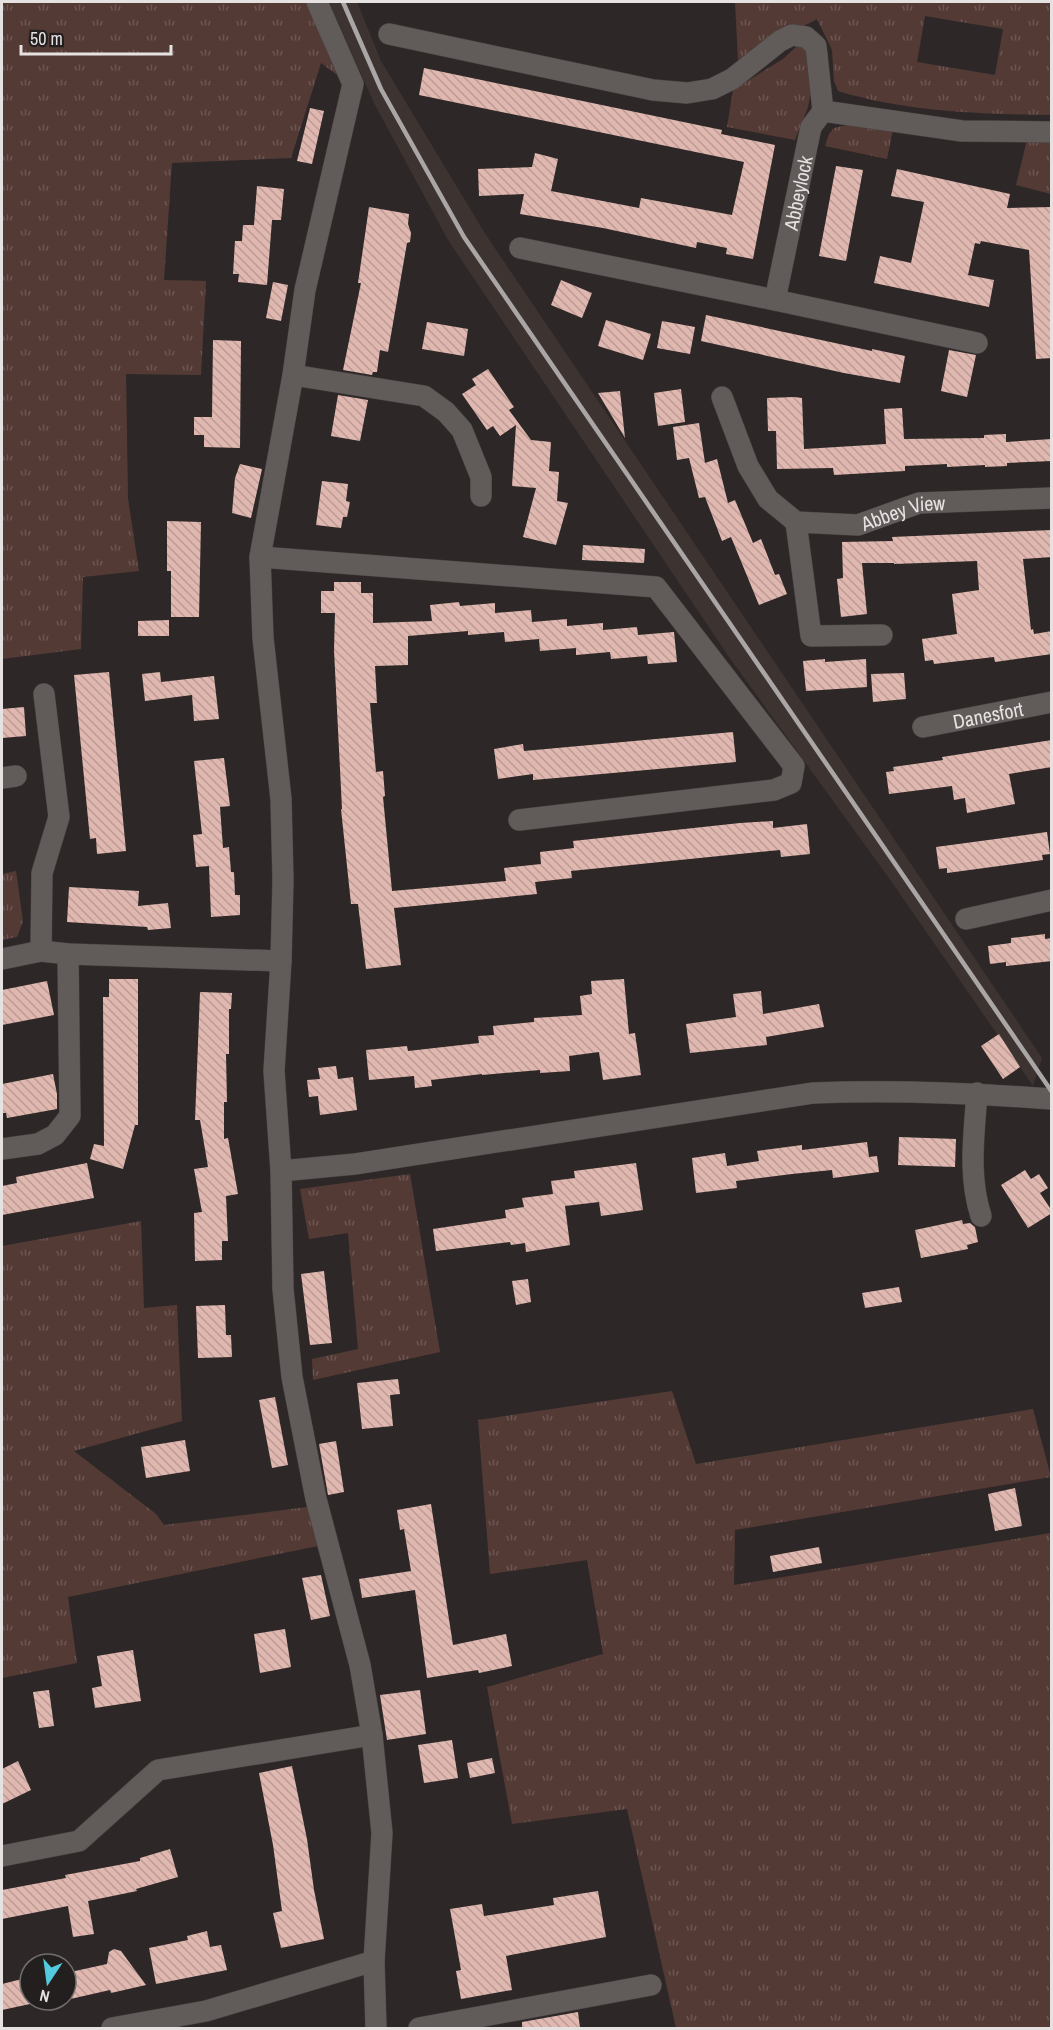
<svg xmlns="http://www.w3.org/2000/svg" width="1053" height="2030" viewBox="0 0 1053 2030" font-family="'Archivo Narrow',sans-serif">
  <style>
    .built { fill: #3d3331 }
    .grass { fill: url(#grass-tufts); fill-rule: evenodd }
    .building { fill: url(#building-back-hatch) }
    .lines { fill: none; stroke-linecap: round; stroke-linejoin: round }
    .minor-casing { stroke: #474342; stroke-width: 22 }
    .minor { stroke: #615b5a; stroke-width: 21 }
    .rail { stroke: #aaa6a5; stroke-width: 4.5 }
    .labels { text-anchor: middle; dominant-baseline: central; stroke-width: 6; stroke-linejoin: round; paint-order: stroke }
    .street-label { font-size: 20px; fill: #e5e2e1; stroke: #231f1e }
  </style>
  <defs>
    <pattern id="grass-tufts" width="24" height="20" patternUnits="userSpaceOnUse" patternTransform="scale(1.5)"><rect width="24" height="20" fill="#543a35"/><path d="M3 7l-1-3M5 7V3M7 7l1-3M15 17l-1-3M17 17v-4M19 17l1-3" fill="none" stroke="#6c5652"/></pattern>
    <pattern id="building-back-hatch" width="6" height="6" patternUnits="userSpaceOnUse" patternTransform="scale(1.5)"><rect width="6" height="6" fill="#e1b8b0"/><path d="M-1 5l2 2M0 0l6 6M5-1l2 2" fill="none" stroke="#ba9b95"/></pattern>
  </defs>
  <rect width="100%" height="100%" fill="#2d2827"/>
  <path class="built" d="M329,2H357L381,61L486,235L1042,1058L1033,1086L891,881L729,657L448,240L374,103Z"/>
  <path class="grass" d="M2,2H308L340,77L321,63L291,158L172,163L164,280L206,281L201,375L126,374L128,499L139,571L83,577L81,649L2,659Z
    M735,2H1051V115C980,114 907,112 838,91L834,81L832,50L817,19L738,60ZM925,16L1003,29L995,75L917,62Z
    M797,46L807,48L813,80L808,107L795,140L727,127L733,90L783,59Z
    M851,124L893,129L887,159L825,146L829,134L834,128Z
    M1027,140L1051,142V194L1016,185Z
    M16,871L23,921L17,937L2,940V874Z
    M410,1174L440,1352L313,1380L312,1359L358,1349L348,1233L309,1239L300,1189Z
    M141,1221L144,1308L177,1305L182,1421L74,1451L156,1514L164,1525L307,1507L323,1545L68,1597L77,1663L2,1678V1246Z
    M672,1391L696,1464L1033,1409L1051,1477L735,1530L734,1585L1051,1533V2028H676L627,1809L512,1824L487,1687L603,1654L587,1560L490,1574L478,1420Z"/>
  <path class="building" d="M424,68L722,130L721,134L775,145L753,259L726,254L727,248L697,242L696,248L603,228L520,214L524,194L479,196L478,169L532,167L535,153L558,159L551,191L639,208L641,198L732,215L744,162L419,95Z
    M310,108L324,111L312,164L297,161Z
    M836,166L863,170L846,261L819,256Z
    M897,169L1010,194L1007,208L1052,207V358L1036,359L1029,250L981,241L980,244L975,243L968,275L994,280L989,307L874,283L880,256L911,263L924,202L891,196Z
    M257,186L284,189L281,220H272L267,285L238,282L239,274H233L235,241H242L243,225H254Z
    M369,207L409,214L408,224L411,233L410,242L407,243L388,352L380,350L377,372H373L372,375L343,370L361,283H358Z
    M561,280L592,293L582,318L551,305Z
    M273,282L288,285L281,321L266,318Z
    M706,315L872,351V349L905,356L900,383L844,373L701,341Z
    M606,320L651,334L643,360L598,346Z
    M662,321L695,327L690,354L657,348Z
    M427,322L468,329L464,356L422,349Z
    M213,340L241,341L240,448L204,447V435H194V417H212Z
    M949,350L976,355L967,397L941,391Z
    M488,369L514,407L509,410L531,440L551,442L549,471L559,472L557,501L568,503L556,545L523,537L536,488L512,486L516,425L500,436L493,426L487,430L462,394L476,385L472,379Z
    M681,389L685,422L658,426L654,393Z
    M620,391L625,438L598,393Z
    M338,395L368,400L360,441L331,436Z
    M794,397L802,398L804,449L886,444L884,409L902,408L904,439L984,438V435L1006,434V442L1052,439V461L1007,463V466L985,467V465L947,467V464L905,466V471L834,475L833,468L777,469L776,431H768L767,398Z
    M699,423L705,463L717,459L728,503L735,500L753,543L761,539L775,575L779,574L787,594L759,605L731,537L722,541L705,497L699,498L689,458L677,460L673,427Z
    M240,464L262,469L251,518L232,513L235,478Z
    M322,481L348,484L346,501L350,502L347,517H343L341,528L316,525Z
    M167,521L201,522L199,617H171V571H167Z
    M1052,530V557L1023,559L1031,630L1033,629L1034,634L1052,631V654L995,662L994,657L934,664L933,660L925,661L922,639L957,634L952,594L979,590L977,561L894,564V563H862L867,614L841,617L837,579L843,578L842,542L893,541L892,537Z
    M583,545L645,549L644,563L582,560Z
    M334,582H361V593H373V623L432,621L430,605L459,602L460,606L495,603V613L531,610L532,622L567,619V626L603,623V630L637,627L638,635L674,632L677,662L648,664L647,656L611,659L610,652L576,655V648L540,651L539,639L505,642L504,632L468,635V631L408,636V665L375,666L377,703H370L376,772L383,771L385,796L383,797L392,891L506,881L504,868L541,864L540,852L574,848L573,841L740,823L773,821V828L807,824L810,854L781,857L780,850L571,871L572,878L535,882L537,894L394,908L401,965L366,969L358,904H351L341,809H342L334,650L335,613H321V591H334Z
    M169,620V636H138V621Z
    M825,659V662L866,659L867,687L806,691L803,661Z
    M109,672L126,851L97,854L96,838L90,839L74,675Z
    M160,672L161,682L214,676L219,719L194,721L192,695L145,701L142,674Z
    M904,673L906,699L873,702L871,674Z
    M24,707L26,736L2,738V709Z
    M733,732L736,762L568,777L533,780V774L498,779L494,749L523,744L524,751Z
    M1052,740V767L1009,774L1015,804L967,813L965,798L954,800L952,786L889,794L886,772L894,771L893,767L943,760L942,757Z
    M224,758L230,806L220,807L223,848L229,847L231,872H234L235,895H240V915L211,917L209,866L196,867L193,835L202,834L194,761Z
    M1047,832L1050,854L1042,855L1043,860L947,873V868L939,869L936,847Z
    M69,887L139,891L138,906L168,903L171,928L148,930L147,927L67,922Z
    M1045,934V939L1052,938V961L1006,966V962L990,964L988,946L1011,943V938Z
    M109,979H138V1125H135L123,1169L90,1159L94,1144L104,1146L103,997H109Z
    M624,979L629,1034L635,1033L641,1075L603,1080L599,1052L569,1056L570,1071L540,1073V1070L482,1075V1074L431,1080L432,1086L415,1088L414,1076L369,1080L366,1050L407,1046L408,1051L479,1043L478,1036L494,1035L493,1026L534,1022V1018L582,1015L580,996L592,994L591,981Z
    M47,981L54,1015L2,1025V990Z
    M761,991L763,1014L819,1004L824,1027L766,1037L767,1045L690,1053L686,1024L736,1017L733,994Z
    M200,992L232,993L231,1009H229V1054H226L227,1102H224V1139L228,1138L238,1194L226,1196L228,1241H222V1260L195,1261L194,1213L202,1212L194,1169L208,1167L200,1120H195Z
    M999,1034L1020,1067L1003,1079L981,1046Z
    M336,1066L338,1079L353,1077L357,1110L320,1115L318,1096L309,1097L307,1080L320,1079L318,1068Z
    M53,1074L57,1094V1109L7,1118L6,1113H2V1084Z
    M899,1137L956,1139L955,1167L898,1165Z
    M867,1142L869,1157L877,1156L879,1172L833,1178L832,1170L792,1174L736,1181L737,1188L696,1193L692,1158L725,1153L727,1166L759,1161L757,1151L802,1145V1150Z
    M87,1163L94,1198L2,1215V1186L17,1183L16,1177Z
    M636,1163L643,1210L601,1216L599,1202L565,1206L570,1245L526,1252L525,1243L511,1245L510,1242L436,1251L433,1229L506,1218L505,1210L524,1207L522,1198L553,1194L551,1181L575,1178L574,1171Z
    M1025,1170L1031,1179L1039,1174L1048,1188L1040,1193L1052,1211V1213L1028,1228L1001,1185Z
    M962,1220L963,1224L970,1223L975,1227L978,1242L967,1245L968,1249L921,1258L915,1230Z
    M324,1271L332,1343L310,1345L301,1274Z
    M528,1279L531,1302L516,1305L512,1281Z
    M899,1287L902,1302L865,1308L862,1293Z
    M225,1305L226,1335H231L232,1357L198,1358L196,1306Z
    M398,1379L400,1394L390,1395L393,1426L362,1429L357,1383Z
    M275,1397L288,1465L272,1468L259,1400Z
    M185,1440L190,1471L146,1478L141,1447Z
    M336,1441L344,1492L328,1495L319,1444Z
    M1015,1488L1022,1526L995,1531L988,1494Z
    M431,1504L453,1645L506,1634L512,1666L479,1673L478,1670L427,1678L415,1590L362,1598L359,1579L411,1571L404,1529L400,1530L397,1510Z
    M819,1547L822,1563L773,1572L770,1556Z
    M321,1575L330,1616L311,1620L302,1578Z
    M285,1629L291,1667L260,1673L254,1634Z
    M133,1650L141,1701L95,1708L92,1688L102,1686L97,1656Z
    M49,1690L54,1726L39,1728L33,1692Z
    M420,1690L426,1734L387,1740L380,1695Z
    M452,1740L458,1778L424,1783L418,1745Z
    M492,1758L495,1773L470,1778L467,1763Z
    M18,1761L31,1790L2,1804V1769Z
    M292,1766L307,1839L314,1890L324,1939L281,1948L273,1913L282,1911L273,1845L259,1773Z
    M170,1849L178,1877L136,1889L137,1891L88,1901L94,1934L73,1937L68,1906L2,1919V1890L66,1878L65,1875L140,1861V1858Z
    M598,1891L606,1937L506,1956L512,1990L461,1999L456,1971L461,1970L450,1909L482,1904L484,1916L554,1905L553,1898Z
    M207,1931L210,1947L221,1945L227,1970L156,1984L149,1948L188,1940L187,1936Z
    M114,1949L121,1951L146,1985L111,1993L110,1990L66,2000V1973L107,1964L109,1952Z
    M30,1977V2004L2,2010V1984Z
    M578,2012L580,2028H522V2022Z"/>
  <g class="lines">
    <defs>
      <g id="minor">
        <path d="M317,2L353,84L305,290L293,375L260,557L263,638L281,799L283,880L281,961L274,1071L281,1171L283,1289L292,1377L316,1499L360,1665L372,1735L382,1833L374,1961L376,2028"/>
        <path d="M389,34L653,90L687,93L712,89L732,79L780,41L792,35L806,37L816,46L823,111"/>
        <path d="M520,248L775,300"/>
        <path id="s1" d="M977,343L775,300L811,127L823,111L962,131L1052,132"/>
        <path d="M293,375L424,396L446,412L462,430L481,477V496"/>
        <path id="s2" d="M722,397L748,466L768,499L796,522L858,525L919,503L1052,498"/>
        <path d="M796,522L811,636L882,635"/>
        <path d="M260,557L656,587L794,766L791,783L774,790L519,820"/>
        <path id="s3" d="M923,727L1052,702"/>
        <path d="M2,778L16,776"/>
        <path d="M966,919L1052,900"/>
        <path d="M41,951L42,873L59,817L44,694"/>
        <path d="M2,959L41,951L68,954L281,961"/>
        <path d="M977,1093C974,1135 968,1176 981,1216"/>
        <path d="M2,1149L38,1144L55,1135L70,1116L68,954"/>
        <path d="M281,1171L355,1164L813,1093C893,1090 972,1093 1052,1099"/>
        <path d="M2,1856L79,1841L158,1770L372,1735"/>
        <path d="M112,2028L206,2011L374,1961"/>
        <path d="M419,2028L651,1985"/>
      </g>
    </defs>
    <use href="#minor" class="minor-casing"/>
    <use href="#minor" class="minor"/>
    <path class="rail" d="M343,2L381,89L464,237L1052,1092"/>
  </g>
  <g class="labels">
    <g class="street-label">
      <text stroke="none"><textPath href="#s1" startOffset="316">Abbeylock</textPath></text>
      <text stroke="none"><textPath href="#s2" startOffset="258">Abbey View</textPath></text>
      <text stroke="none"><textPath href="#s3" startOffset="66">Danesfort</textPath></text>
    </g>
  </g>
  <rect width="1053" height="2030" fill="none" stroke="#e5e2e1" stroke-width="6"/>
  <g transform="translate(48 1982) rotate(193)"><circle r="28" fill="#231f1e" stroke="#716d6c" stroke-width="1.5"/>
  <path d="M0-4.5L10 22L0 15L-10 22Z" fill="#54cade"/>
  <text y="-9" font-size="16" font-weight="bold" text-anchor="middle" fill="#e5e2e1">N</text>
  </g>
  <path d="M21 45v9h150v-9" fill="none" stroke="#e5e2e1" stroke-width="3"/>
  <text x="30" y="45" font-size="18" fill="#e5e2e1" stroke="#231f1e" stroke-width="4.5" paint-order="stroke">50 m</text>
</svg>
